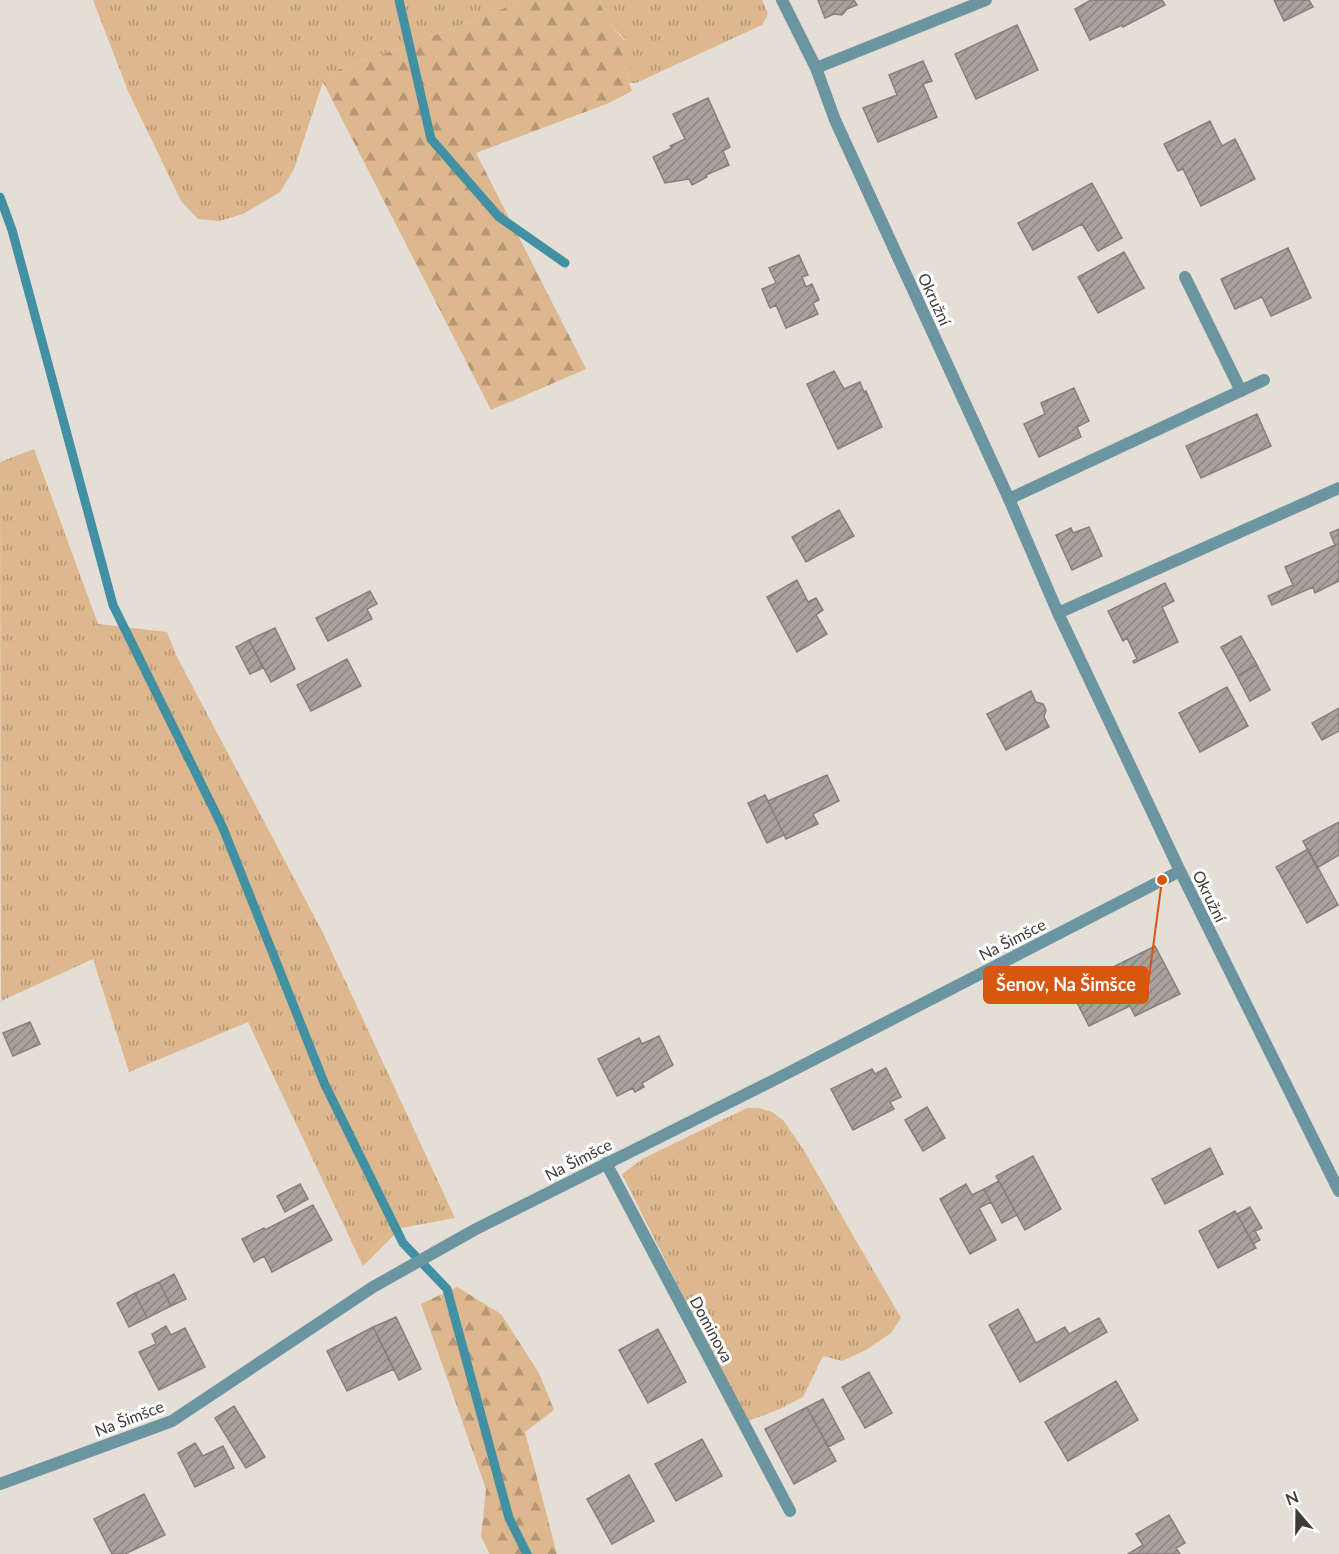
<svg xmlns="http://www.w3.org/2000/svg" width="1339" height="1554" viewBox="0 0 1339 1554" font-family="Lato,sans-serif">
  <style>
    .grass { fill: url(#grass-tufts) }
    .forest { fill: url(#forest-firs) }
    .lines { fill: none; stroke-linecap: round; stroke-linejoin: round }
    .stream { stroke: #4290a4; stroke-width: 9 }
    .building { fill: url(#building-hatch); stroke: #868079; stroke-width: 1.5 }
    .service { stroke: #6c95a2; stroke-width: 12 }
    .minor { stroke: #6c95a2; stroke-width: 12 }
    .labels { text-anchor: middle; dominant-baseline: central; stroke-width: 6; stroke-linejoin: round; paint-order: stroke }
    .street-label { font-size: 16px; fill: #3e3b38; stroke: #fff }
    .leader { fill: none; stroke: #d75610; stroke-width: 2 }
    .callout-dot { fill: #d75610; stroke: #fff; stroke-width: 2 }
    .callout { fill: #d75610; stroke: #d75610; stroke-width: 2 }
    .callout-label { font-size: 18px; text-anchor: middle; font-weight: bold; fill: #fff }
  </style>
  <defs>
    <pattern id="grass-tufts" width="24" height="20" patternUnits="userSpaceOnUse" patternTransform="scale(1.5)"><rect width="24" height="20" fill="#ddb78e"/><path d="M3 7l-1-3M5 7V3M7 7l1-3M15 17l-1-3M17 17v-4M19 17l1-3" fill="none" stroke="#b59675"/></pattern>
    <pattern id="forest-firs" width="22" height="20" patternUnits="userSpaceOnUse" patternTransform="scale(1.5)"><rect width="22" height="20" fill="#ddb78e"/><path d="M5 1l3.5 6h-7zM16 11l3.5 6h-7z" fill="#b59675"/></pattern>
    <pattern id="building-hatch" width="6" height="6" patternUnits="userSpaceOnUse" patternTransform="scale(1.5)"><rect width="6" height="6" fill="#a9a29c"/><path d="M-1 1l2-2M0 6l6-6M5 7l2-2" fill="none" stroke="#8b8580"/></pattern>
  </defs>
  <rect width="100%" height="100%" fill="#e4ded6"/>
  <path class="grass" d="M93,0H525L415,43L337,70L323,82L294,169L280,192L243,214L219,221L198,219L181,201L128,91Z
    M598,0H762L768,14L762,25L636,83H629L627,78L634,61L624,38L612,27Z
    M34,449L98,624L167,632L177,657L323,933L455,1218L401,1228L363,1266L248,1022L129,1072L93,959L1,1001L0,462Z
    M747,1108H759L772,1112L783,1120L803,1149L901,1318L891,1333L864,1351L842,1361L823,1356L803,1397L780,1409L746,1422L622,1174L644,1158Z"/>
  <path class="forest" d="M525,0H598L612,27L632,48L634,61L627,78L632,91L609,103L476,153L586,369L491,410L323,82L337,70L415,43Z
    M457,1287L501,1314L539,1373L554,1410L525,1432L557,1554H490L481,1537L486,1489L421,1304Z"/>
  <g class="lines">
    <path class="stream" d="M399,0L431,139L499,217L565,263
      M0,197L12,230L113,605L223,828L325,1085L403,1243L447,1289L509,1518L527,1554"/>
  </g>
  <path class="building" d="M818,0H854L857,5L847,9L842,15L834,14L825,18Z
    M1091,0H1162L1165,5L1123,27L1122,25L1090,40L1075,9Z
    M1274,0H1309L1313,7L1284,21Z
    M1017,25L1038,70L976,99L955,54Z
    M923,61L932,81L923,84L937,117L878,142L863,108L897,95L889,75Z
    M708,98L730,147L723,151L729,165L706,175L707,177L692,185L689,179L665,183L653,157L672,148L670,146L685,139L673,114Z
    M1210,121L1222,146L1235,139L1255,179L1201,206L1183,169L1178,171L1164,144Z
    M1092,183L1122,238L1098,251L1082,224L1033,250L1018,223Z
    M1288,248L1311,298L1271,316L1262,297L1235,309L1221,279Z
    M1124,252L1144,288L1098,313L1078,277Z
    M799,255L808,275L802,277L806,287L812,284L819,300L813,303L818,314L786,328L776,305L770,308L762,289L776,283L769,268Z
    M834,371L844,389L860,382L864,392L866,391L882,427L838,449L807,384Z
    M1074,388L1089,421L1077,427L1081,437L1039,457L1024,424L1045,414L1041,403Z
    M1257,414L1271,446L1201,478L1186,446Z
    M839,510L854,536L806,562L792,537Z
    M1089,527L1102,556L1072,570L1056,535L1071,528L1073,533Z
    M1339,529V581L1315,593L1313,587L1272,605L1268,596L1293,585L1285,567L1335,545L1330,533Z
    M797,580L808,602L816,598L823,610L816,615L827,634L797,652L767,597Z
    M1165,583L1174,601L1162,607L1178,642L1134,663L1133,661L1137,659L1127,638L1123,641L1108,611Z
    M370,591L377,604L367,609L372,619L328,641L316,618Z
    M275,628L295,669L271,682L249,640Z
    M1241,636L1257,665L1237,676L1221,647Z
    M249,640L263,668L250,674L236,647Z
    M347,659L361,686L311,711L297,685Z
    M1257,665L1270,690L1250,701L1237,676Z
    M1227,687L1248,726L1200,752L1179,713Z
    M1031,691L1036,702L1043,704L1046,710L1044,717L1049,727L1006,750L987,714Z
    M1339,708V731L1322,740L1312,723Z
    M827,775L839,801L813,814L818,824L786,839L768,801Z
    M765,795L784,835L767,843L748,803Z
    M1339,822V855L1317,868L1303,841Z
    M1308,849L1338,905L1307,923L1276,867Z
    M1155,946L1180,994L1135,1016L1111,968Z
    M1111,968L1130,1006L1089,1026L1070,989Z
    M30,1022L40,1044L13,1056L3,1033Z
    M659,1036L673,1065L642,1083L644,1087L635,1092L633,1088L617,1096L598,1059L639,1038L642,1044Z
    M886,1068L901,1097L890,1102L894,1109L853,1130L831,1089L872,1069L875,1074Z
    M927,1107L945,1138L923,1151L905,1120Z
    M1210,1148L1223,1174L1165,1204L1152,1179Z
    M1033,1156L1061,1209L1025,1230L996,1176Z
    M999,1181L1017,1215L1002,1223L984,1189Z
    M300,1184L308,1199L285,1212L277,1196Z
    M966,1184L972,1195L984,1189L991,1202L979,1208L996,1240L970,1254L940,1199Z
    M313,1205L332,1240L272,1272L264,1256L254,1262L242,1239L264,1228L265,1230Z
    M1250,1207L1262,1228L1255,1231L1260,1240L1253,1244L1237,1214Z
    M1235,1211L1256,1248L1218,1268L1199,1231Z
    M174,1274L186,1299L171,1306L159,1282Z
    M159,1282L171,1306L147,1318L135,1293Z
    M135,1293L147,1318L129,1327L117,1303Z
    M1018,1309L1036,1343L1065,1327L1069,1334L1099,1318L1107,1332L1020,1382L989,1325Z
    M396,1317L421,1369L399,1380L373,1327Z
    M166,1326L171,1335L185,1328L205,1367L159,1390L139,1352L156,1344L152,1334Z
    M373,1327L394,1369L347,1391L327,1351Z
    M658,1329L686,1382L648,1403L619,1350Z
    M869,1372L892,1413L865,1428L842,1387Z
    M1116,1381L1138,1420L1068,1461L1045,1422Z
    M823,1399L844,1439L828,1447L807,1407Z
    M234,1406L265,1457L246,1468L215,1418Z
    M807,1407L836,1461L794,1484L765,1429Z
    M702,1439L722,1476L676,1501L655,1464Z
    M195,1443L203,1456L223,1446L234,1468L195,1487L178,1453Z
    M629,1475L654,1521L612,1544L587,1499Z
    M144,1494L165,1535L125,1554H112L94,1519Z
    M1169,1515L1185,1543L1176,1548L1180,1554H1128L1143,1545L1136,1534Z"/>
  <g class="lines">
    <path class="service" d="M816,68L986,0
      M1185,277L1241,391
      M1009,499L1264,380"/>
    <path class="minor" d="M782,0L816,68L835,120L1009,499L1058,613L1180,871L1339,1191
      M1058,613L1339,488
      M606,1163L790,1511
      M0,1484L172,1421L373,1287L476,1229L778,1078L1180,871"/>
  </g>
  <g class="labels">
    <g class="street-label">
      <text transform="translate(935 299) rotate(65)">Okružní</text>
      <text transform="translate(1210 896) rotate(64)">Okružní</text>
      <text transform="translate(1012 939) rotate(-27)">Na Šimšce</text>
      <text transform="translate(578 1159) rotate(-27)">Na Šimšce</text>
      <text transform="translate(712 1329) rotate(62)">Dominova</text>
      <text transform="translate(129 1418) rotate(-21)">Na Šimšce</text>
    </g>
  </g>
  <path class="leader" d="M1162 880L1148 985"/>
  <circle class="callout-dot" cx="1162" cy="880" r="6"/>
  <rect class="callout" x="984" y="967" width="164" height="36" rx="6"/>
  <g class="callout-label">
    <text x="1066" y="991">Šenov, Na Šimšce</text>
  </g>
  <g transform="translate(1297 1512) rotate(340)" stroke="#ffffff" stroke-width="4.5" paint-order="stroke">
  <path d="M0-4.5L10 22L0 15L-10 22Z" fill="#3e3b38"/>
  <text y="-9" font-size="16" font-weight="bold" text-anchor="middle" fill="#3e3b38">N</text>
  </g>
</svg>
